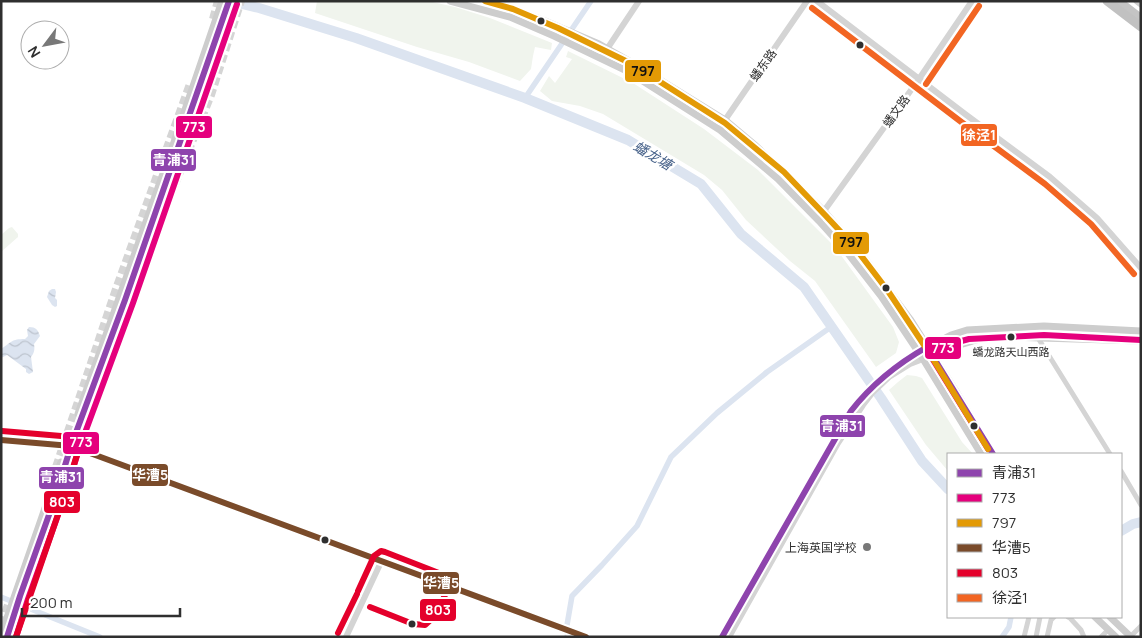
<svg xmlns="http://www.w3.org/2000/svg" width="1142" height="638" viewBox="0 0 1142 638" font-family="Manrope,'Noto Sans SC',sans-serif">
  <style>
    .park { fill: #f0f4ed }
    .water { fill: url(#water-waves) }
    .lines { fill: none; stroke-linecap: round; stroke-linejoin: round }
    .stream { stroke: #dce4f0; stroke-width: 2 }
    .canal { stroke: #dce4f0; stroke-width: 5.5 }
    .river { stroke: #dce4f0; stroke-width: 10 }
    .primary-tunnel { stroke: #d5d5d5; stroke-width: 8; stroke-dasharray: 8 4; stroke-linecap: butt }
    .minor { stroke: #d4d4d4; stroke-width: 5 }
    .tertiary { stroke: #d4d4d4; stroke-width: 6 }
    .secondary { stroke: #cdcdcd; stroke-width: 7 }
    .trunk { stroke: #c4c4c4; stroke-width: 8 }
    .motorway { stroke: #c1c1c1; stroke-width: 9 }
    .bus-1-casing { stroke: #fff; stroke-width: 10 }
    .bus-2-casing { stroke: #fff; stroke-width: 10 }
    .bus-3-casing { stroke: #fff; stroke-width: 10 }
    .bus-4-casing { stroke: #fff; stroke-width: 10 }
    .bus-5-casing { stroke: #fff; stroke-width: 10 }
    .bus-6-casing { stroke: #fff; stroke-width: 10 }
    .bus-1 { stroke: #8e44ad; stroke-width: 6 }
    .bus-2 { stroke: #e5007d; stroke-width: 6 }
    .bus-3 { stroke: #e39a05; stroke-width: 6 }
    .bus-4 { stroke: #7a4b2a; stroke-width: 6 }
    .bus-5 { stroke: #e4002b; stroke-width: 6 }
    .bus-6 { stroke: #f26522; stroke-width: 6 }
    .bus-dot { fill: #2f2f2f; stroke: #fff; stroke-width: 2 }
    .poi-dot { fill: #787878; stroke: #fff; stroke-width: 2 }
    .labels { text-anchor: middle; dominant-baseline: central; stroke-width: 5; stroke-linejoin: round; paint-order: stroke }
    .bus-label { font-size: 11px; fill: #2f2f2f; stroke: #fff }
    .street-label { font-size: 12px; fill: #2f2f2f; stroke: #fff }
    .poi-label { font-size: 12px; fill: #2f2f2f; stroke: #fff; text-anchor: end }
    .water-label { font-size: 14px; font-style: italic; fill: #466189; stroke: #fff }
    .line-badge { stroke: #fff; stroke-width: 2 }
    .badge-label { font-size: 14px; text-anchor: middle; font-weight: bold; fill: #fff }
    .pale-badge-label { font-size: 14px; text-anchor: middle; font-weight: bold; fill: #111 }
  </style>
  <defs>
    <pattern id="water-waves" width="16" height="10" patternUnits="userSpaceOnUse" patternTransform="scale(1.25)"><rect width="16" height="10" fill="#dce4f0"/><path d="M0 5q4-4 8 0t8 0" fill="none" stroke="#bdc4ce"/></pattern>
  </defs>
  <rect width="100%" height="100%" fill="#fff"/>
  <path class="park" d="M317,1H428L455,7L490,18L552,43L551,50L535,47L533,56L531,69L520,81L469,62L417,47L315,13Z
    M568,51L633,83L704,129L758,170L835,247L893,327L899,342L896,353L876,367L815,281L790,261L746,220L722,190L704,175L603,114L580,106L552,101L540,91L549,76L555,83L572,59L566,57Z
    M12,227L18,234V237L1,252V235L9,228Z
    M907,375L916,376L922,378L962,442L973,454H948V471L926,445L889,390L898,382Z"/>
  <path class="water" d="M52,289H55L56,292L55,298L57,300V306L55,307L52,305L47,297L49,291Z
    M29,327C36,327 38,330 40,336L34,344C35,350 34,353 31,357L33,372L29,374L26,372V369L7,355L1,358V349C12,342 11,339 25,339L28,336L27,330Z"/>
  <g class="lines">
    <path class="stream" d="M565,637L566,634"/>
    <path class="canal" d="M525,98L591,1
      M1,597L100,637
      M567,625L572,596L602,565L637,526L671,457L717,413L767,372L831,327
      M1002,637L1009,627L1011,617"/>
    <path class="river" d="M230,1L259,8L356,38L525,98L628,140L701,184L741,234L804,287L881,398L922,461L948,489
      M1121,531L1133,524L1141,522"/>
    <path class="primary-tunnel" d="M213,19L218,1
      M56,467L116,289L190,84
      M1,624L8,605
      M13,637L37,575L145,259L211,95L241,1"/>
    <path class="minor" d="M1038,338L1110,454
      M1121,471L1141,505
      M1068,617L1070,618L1081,630L1084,637
      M1024,637L1029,617
      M1036,637L1040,617
      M1047,637L1051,620L1054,617
      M1101,637L1108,630
      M1130,637L1141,626"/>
    <path class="tertiary" d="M817,1L965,114L1050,177L1097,218L1141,268
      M601,58L639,1
      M720,130L725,120L807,1
      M819,221L824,211L919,79L972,1
      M1,440L71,446L587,637
      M346,637L382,560
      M722,637L851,411L869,389L886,373L918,352
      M729,637L838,443L863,405L873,392L889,377L910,364L923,359"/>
    <path class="secondary" d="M450,1L510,17L554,36L627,71L720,130L778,179L819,221L846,251L881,296L923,359L981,454
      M492,1L545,21L599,44L631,62L725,120L756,146L824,211L863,256L910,319L957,393L993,454
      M1137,1L1141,4
      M918,352L951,335L967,330L1044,326L1141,331
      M929,356L946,349L980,339L1012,337L1141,341
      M78,414L171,151L222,1
      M1095,617L1116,637
      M1110,617L1131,637
      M1,635L61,462
      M7,637L20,596L55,498L71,446L125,300L229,1"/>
    <path class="trunk" d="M1119,1L1141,18"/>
    <path class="motorway" d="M1107,1L1141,27"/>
    <defs>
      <path id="bus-1" d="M7,637L20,596L55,498L71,446L125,300L229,1
        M722,637L851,411C872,384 897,364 927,347L993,454"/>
      <path id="bus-2" d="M988,449L930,355L954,343L969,339L1044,335L1141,340
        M16,637L28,599L63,501L79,449L133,303L237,4"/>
      <path id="bus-3" d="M485,1L513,9L558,28L632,64L725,123L784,172L825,215L853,245L888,291L930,354L988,449"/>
      <path id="bus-4" d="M1,440L71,446L586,637"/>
      <path id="bus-5" d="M2,431L73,437L77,440L80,445L64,497L16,637
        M358,591L374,556L381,551L385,552L444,575L449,580V586L436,615L425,625L413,624L370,607
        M338,633L357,594"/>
      <path id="bus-6" d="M812,8L960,121L1045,184L1091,224L1134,274
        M926,84L979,6"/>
    </defs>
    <use href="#bus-1" class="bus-1-casing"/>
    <use href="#bus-2" class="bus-2-casing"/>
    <use href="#bus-3" class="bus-3-casing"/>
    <use href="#bus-4" class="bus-4-casing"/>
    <use href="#bus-5" class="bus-5-casing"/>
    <use href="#bus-6" class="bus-6-casing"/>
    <use href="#bus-1" class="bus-1"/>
    <use href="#bus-2" class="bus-2"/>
    <use href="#bus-3" class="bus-3"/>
    <use href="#bus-4" class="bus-4"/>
    <use href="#bus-5" class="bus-5"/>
    <use href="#bus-6" class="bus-6"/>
  </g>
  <g class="bus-dot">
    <circle cx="541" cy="21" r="4.5"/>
    <circle cx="860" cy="45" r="4.5"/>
    <circle cx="886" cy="288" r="4.5"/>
    <circle cx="1011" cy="337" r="4.5"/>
    <circle cx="974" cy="426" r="4.5"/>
    <circle cx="325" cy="540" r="4.5"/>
    <circle cx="412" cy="624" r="4.5"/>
  </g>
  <circle class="poi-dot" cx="867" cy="547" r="5"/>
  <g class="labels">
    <g class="bus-label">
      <text x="1011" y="351">蟠龙路天山西路</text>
    </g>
    <g class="street-label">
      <text transform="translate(763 65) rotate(-55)">蟠东路</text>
      <text transform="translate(896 111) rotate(-54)">蟠文路</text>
    </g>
    <g class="poi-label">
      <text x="857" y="547">上海英国学校</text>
    </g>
    <g class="water-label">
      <text transform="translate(653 155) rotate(31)">蟠龙塘</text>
    </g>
  </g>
  <g class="line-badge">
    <rect x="624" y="59" width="38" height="24" rx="5" fill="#e39a05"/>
    <rect x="175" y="115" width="38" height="24" rx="5" fill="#e5007d"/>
    <rect x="960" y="123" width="38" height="24" rx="5" fill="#f26522"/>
    <rect x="150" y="148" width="47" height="24" rx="5" fill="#8e44ad"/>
    <rect x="832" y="231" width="38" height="24" rx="5" fill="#e39a05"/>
    <rect x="924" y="336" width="38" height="24" rx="5" fill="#e5007d"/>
    <rect x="819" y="414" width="47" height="24" rx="5" fill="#8e44ad"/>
    <rect x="62" y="431" width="38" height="24" rx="5" fill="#e5007d"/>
    <rect x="131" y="463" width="38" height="24" rx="5" fill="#7a4b2a"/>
    <rect x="38" y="466" width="47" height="24" rx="5" fill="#8e44ad"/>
    <rect x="43" y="490" width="38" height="24" rx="5" fill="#e4002b"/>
    <rect x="422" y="571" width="38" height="24" rx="5" fill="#7a4b2a"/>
    <rect x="419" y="598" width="38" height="24" rx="5" fill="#e4002b"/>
  </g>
  <g class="badge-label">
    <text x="194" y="132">773</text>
    <text x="979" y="140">徐泾1</text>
    <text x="174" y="165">青浦31</text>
    <text x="943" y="353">773</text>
    <text x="842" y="431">青浦31</text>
    <text x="81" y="447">773</text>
    <text x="150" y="480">华漕5</text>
    <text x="61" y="482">青浦31</text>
    <text x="62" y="507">803</text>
    <text x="441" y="588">华漕5</text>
    <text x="438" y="615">803</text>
  </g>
  <g class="pale-badge-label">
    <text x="643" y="76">797</text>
    <text x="851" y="247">797</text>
  </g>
  <rect width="1142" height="638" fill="none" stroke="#2f2f2f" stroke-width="5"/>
  <rect x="947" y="453" width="175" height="165" fill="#ffffff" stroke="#acacac"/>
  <rect x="957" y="469" width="25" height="8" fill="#8e44ad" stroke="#acacac"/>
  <text x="992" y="478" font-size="15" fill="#2f2f2f">青浦31</text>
  <rect x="957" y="494" width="25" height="8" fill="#e5007d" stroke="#acacac"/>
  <text x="992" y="503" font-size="15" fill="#2f2f2f">773</text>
  <rect x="957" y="519" width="25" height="8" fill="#e39a05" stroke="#acacac"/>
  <text x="992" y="528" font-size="15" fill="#2f2f2f">797</text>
  <rect x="957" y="544" width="25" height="8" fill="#7a4b2a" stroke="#acacac"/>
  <text x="992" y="553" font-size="15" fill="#2f2f2f">华漕5</text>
  <rect x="957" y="569" width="25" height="8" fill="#e4002b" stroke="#acacac"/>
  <text x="992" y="578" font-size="15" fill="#2f2f2f">803</text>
  <rect x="957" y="594" width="25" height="8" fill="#f26522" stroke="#acacac"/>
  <text x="992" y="603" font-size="15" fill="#2f2f2f">徐泾1</text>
  <g transform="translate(45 45) rotate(238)"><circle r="24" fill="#ffffff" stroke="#acacac"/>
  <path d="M0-4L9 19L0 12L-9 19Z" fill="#787878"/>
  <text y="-8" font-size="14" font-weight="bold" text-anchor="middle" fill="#2f2f2f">N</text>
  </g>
  <path d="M22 608v8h158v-8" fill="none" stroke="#2f2f2f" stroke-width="2.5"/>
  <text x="30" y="608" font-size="15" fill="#2f2f2f" stroke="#ffffff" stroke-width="4" paint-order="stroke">200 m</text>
</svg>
